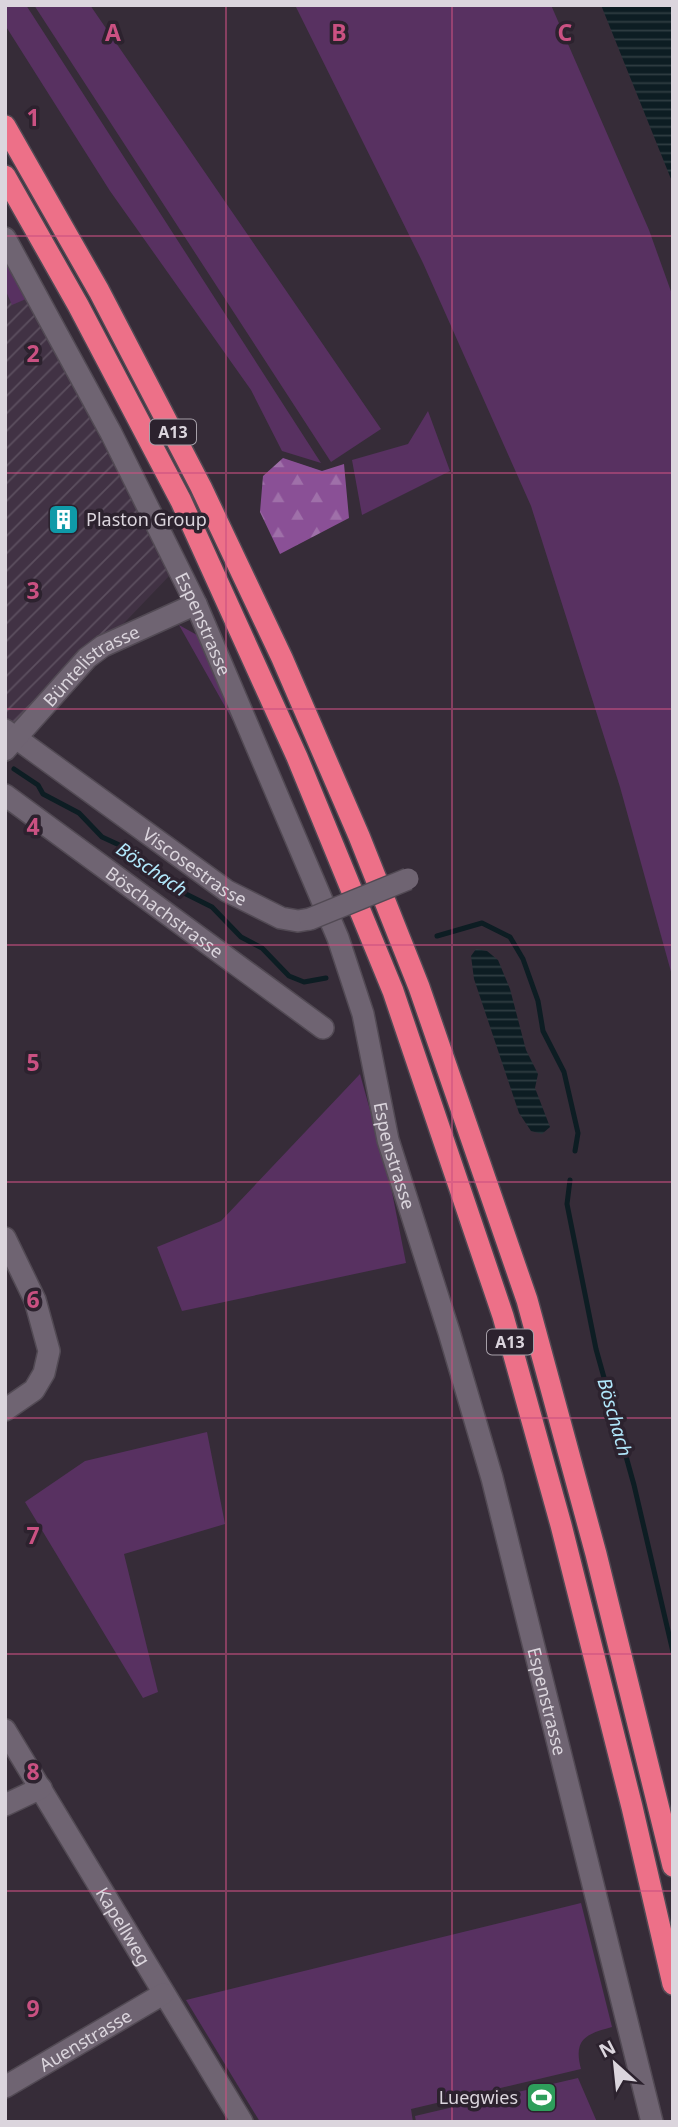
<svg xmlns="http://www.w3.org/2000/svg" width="678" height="2127" viewBox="0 0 678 2127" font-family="'Noto Sans',sans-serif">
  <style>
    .industrial { fill: url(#industrial-furrows) }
    .green { fill: #583161 }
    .forest { fill: url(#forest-firs) }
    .water { fill: url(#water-rules) }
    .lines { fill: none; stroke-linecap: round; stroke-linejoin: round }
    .stream { stroke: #0d1d23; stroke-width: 5 }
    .minor-casing { stroke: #524a54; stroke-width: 24 }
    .highway-casing { stroke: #524a54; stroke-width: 24 }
    .minor { stroke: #6f6472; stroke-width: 21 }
    .highway { stroke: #ed7088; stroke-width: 21 }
    .minor-bridge-casing { stroke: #524a54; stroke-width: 24; stroke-linecap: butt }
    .minor-bridge { stroke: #6f6472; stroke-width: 21 }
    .grid { fill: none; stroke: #ca5182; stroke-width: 2; stroke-opacity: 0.55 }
    .labels { text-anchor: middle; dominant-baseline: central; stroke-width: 7; stroke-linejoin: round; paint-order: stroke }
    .shield { fill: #2c222e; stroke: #a69fa8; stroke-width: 2 }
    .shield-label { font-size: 16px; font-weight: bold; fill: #dbd5dd }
    .poi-label { font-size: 18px; fill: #dbd5dd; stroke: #2c222e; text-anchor: start }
    .street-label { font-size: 18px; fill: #dbd5dd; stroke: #2c222e }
    .water-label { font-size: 19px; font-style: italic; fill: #b1e7fb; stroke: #2c222e }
    .grid-label { font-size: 23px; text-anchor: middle; font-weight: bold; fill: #ca5182; stroke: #2c222e; stroke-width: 7; stroke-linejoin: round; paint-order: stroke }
  </style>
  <defs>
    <pattern id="industrial-furrows" width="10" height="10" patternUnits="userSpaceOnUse" patternTransform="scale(1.75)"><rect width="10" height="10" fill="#413244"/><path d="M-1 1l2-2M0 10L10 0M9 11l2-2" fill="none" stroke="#5c4f5f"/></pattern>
    <pattern id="forest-firs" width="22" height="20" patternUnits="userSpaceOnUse" patternTransform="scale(1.75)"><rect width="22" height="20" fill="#8a5096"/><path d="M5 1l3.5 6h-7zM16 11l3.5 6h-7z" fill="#9f70a9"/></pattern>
    <pattern id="water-rules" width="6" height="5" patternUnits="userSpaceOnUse" patternTransform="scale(1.75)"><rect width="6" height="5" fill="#0d1d23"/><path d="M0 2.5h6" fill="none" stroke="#303d42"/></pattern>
  </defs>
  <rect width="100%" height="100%" fill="#362c38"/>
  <path class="industrial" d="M5,262L43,329L171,574L14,738L5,730Z"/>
  <path class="green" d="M5,5H26L321,463L282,451L251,390L110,191L5,25Z
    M34,5H90L381,429L331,462Z
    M295,5H551L649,230L673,297V979L620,787L531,506L423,263Z
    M5,262L26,299L12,305L5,289Z
    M428,411L450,471L362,515L352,460L408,444Z
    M179,625L197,635L245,742Z
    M360,1074L390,1182L406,1263L182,1311L157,1247L221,1221Z
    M207,1432L225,1524L124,1554L158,1692L143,1698L25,1502L85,1461Z
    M581,1903L612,2027C586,2034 573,2039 581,2069L411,2109L413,2122H260L186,2000Z
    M578,2078L597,2122H416L415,2116Z"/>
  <path class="forest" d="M283,458L322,471L344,464L349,518L280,554L260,512L263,476Z"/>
  <path class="water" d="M601,5H673V184Z
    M476,949L487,951L498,960L510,989L526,1050L538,1074L535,1088L550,1127L542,1134L531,1131L519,1113L474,979L471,956Z"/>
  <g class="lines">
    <path class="stream" d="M14,769L38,785L43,794L79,813L102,837L128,849L155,874L180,891L212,907L241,937L262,948L289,976L304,982L326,978
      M437,936L482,923L510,937L523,959L538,1001L543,1031L564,1072L578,1133L575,1151
      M570,1180L567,1204L596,1349L634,1485L673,1652"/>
    <defs>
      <g id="minor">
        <path id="s1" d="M5,238L111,433L196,604L338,938L363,1014L388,1140L449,1332L492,1478L652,2122"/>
        <path id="s2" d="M5,730L227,891L281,918L298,921L310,919"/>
        <path id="s3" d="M5,750L87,658L103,646L196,604"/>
        <path id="s4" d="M5,795L323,1028"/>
        <path d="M5,1238L35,1300L49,1351L44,1373L34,1390L5,1410"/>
        <path id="s5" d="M5,1730C85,1860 162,1992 242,2122"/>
        <path d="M5,1805L41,1788"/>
        <path id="s6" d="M5,2087L163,1994"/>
      </g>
      <path id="highway" d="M5,126L99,291L201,487L282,658L359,836L419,987L527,1300L596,1554L673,1866
        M5,176L78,305L181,501L297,757L393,991L503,1316L561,1525L632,1807L673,1984"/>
    </defs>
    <use href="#minor" class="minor-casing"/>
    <use href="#highway" class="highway-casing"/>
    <use href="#minor" class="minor"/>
    <use href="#highway" class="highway"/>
    <defs>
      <path id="minor-bridge" d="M310,919L408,879"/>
    </defs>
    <use href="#minor-bridge" class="minor-bridge-casing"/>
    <use href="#minor-bridge" class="minor-bridge"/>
  </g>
  <path class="grid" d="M226,5V2122M452,5V2122M5,236H673M5,473H673M5,709H673M5,945H673M5,1182H673M5,1418H673M5,1654H673M5,1891H673"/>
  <defs>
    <symbol id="building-square" viewBox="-11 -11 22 22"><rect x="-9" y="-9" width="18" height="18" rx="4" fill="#0f9aa8" stroke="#2c222e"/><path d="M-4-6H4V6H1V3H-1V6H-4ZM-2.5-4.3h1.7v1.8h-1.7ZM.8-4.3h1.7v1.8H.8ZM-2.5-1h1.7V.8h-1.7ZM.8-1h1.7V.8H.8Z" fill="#fff"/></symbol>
    <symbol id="stadium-square" viewBox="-11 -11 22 22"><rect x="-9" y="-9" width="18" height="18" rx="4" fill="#2e9e5b" stroke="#2c222e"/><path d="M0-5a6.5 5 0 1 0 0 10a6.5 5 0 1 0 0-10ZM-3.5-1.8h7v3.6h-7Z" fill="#fff"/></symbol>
  </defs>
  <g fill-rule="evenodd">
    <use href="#building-square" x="46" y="502" width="35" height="35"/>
    <use href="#stadium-square" x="524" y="2080" width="35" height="35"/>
  </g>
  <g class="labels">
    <g class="shield">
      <rect x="150" y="419.5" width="46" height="25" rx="5"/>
      <rect x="487" y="1329.5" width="46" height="25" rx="5"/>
    </g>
    <g class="shield-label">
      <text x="173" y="432">A13</text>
      <text x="510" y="1342">A13</text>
    </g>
    <g class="poi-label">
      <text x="86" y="519">Plaston Group</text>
      <text x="518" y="2097" text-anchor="end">Luegwies</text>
    </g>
    <g class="street-label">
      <text stroke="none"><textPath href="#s1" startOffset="434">Espenstrasse</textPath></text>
      <text stroke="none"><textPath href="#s3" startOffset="122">Büntelistrasse</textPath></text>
      <text stroke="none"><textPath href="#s2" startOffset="234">Viscosestrasse</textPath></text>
      <text stroke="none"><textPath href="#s4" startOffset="198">Böschachstrasse</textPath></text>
      <text stroke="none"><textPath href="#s1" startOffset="1001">Espenstrasse</textPath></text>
      <text stroke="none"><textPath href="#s1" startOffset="1568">Espenstrasse</textPath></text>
      <text stroke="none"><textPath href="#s5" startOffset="229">Kapellweg</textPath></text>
      <text stroke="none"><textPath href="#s6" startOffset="93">Auenstrasse</textPath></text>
    </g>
    <g class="water-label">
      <text transform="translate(152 869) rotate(34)">Böschach</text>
      <text transform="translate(615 1417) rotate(74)">Böschach</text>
    </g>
  </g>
  <g class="grid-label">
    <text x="113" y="41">A</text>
    <text x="339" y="41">B</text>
    <text x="565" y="41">C</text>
    <text x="33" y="126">1</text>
    <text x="33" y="362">2</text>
    <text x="33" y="599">3</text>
    <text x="33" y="835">4</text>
    <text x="33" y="1071">5</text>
    <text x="33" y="1308">6</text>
    <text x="33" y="1544">7</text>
    <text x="33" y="1780">8</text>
    <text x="33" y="2017">9</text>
  </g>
  <rect width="678" height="2127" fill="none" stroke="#dbd5dd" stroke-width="14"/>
  <g transform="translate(615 2064) rotate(333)" stroke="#2c222e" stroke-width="5" paint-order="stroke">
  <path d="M0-5L12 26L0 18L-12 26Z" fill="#dbd5dd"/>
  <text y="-10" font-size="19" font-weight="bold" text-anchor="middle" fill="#dbd5dd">N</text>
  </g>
</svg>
